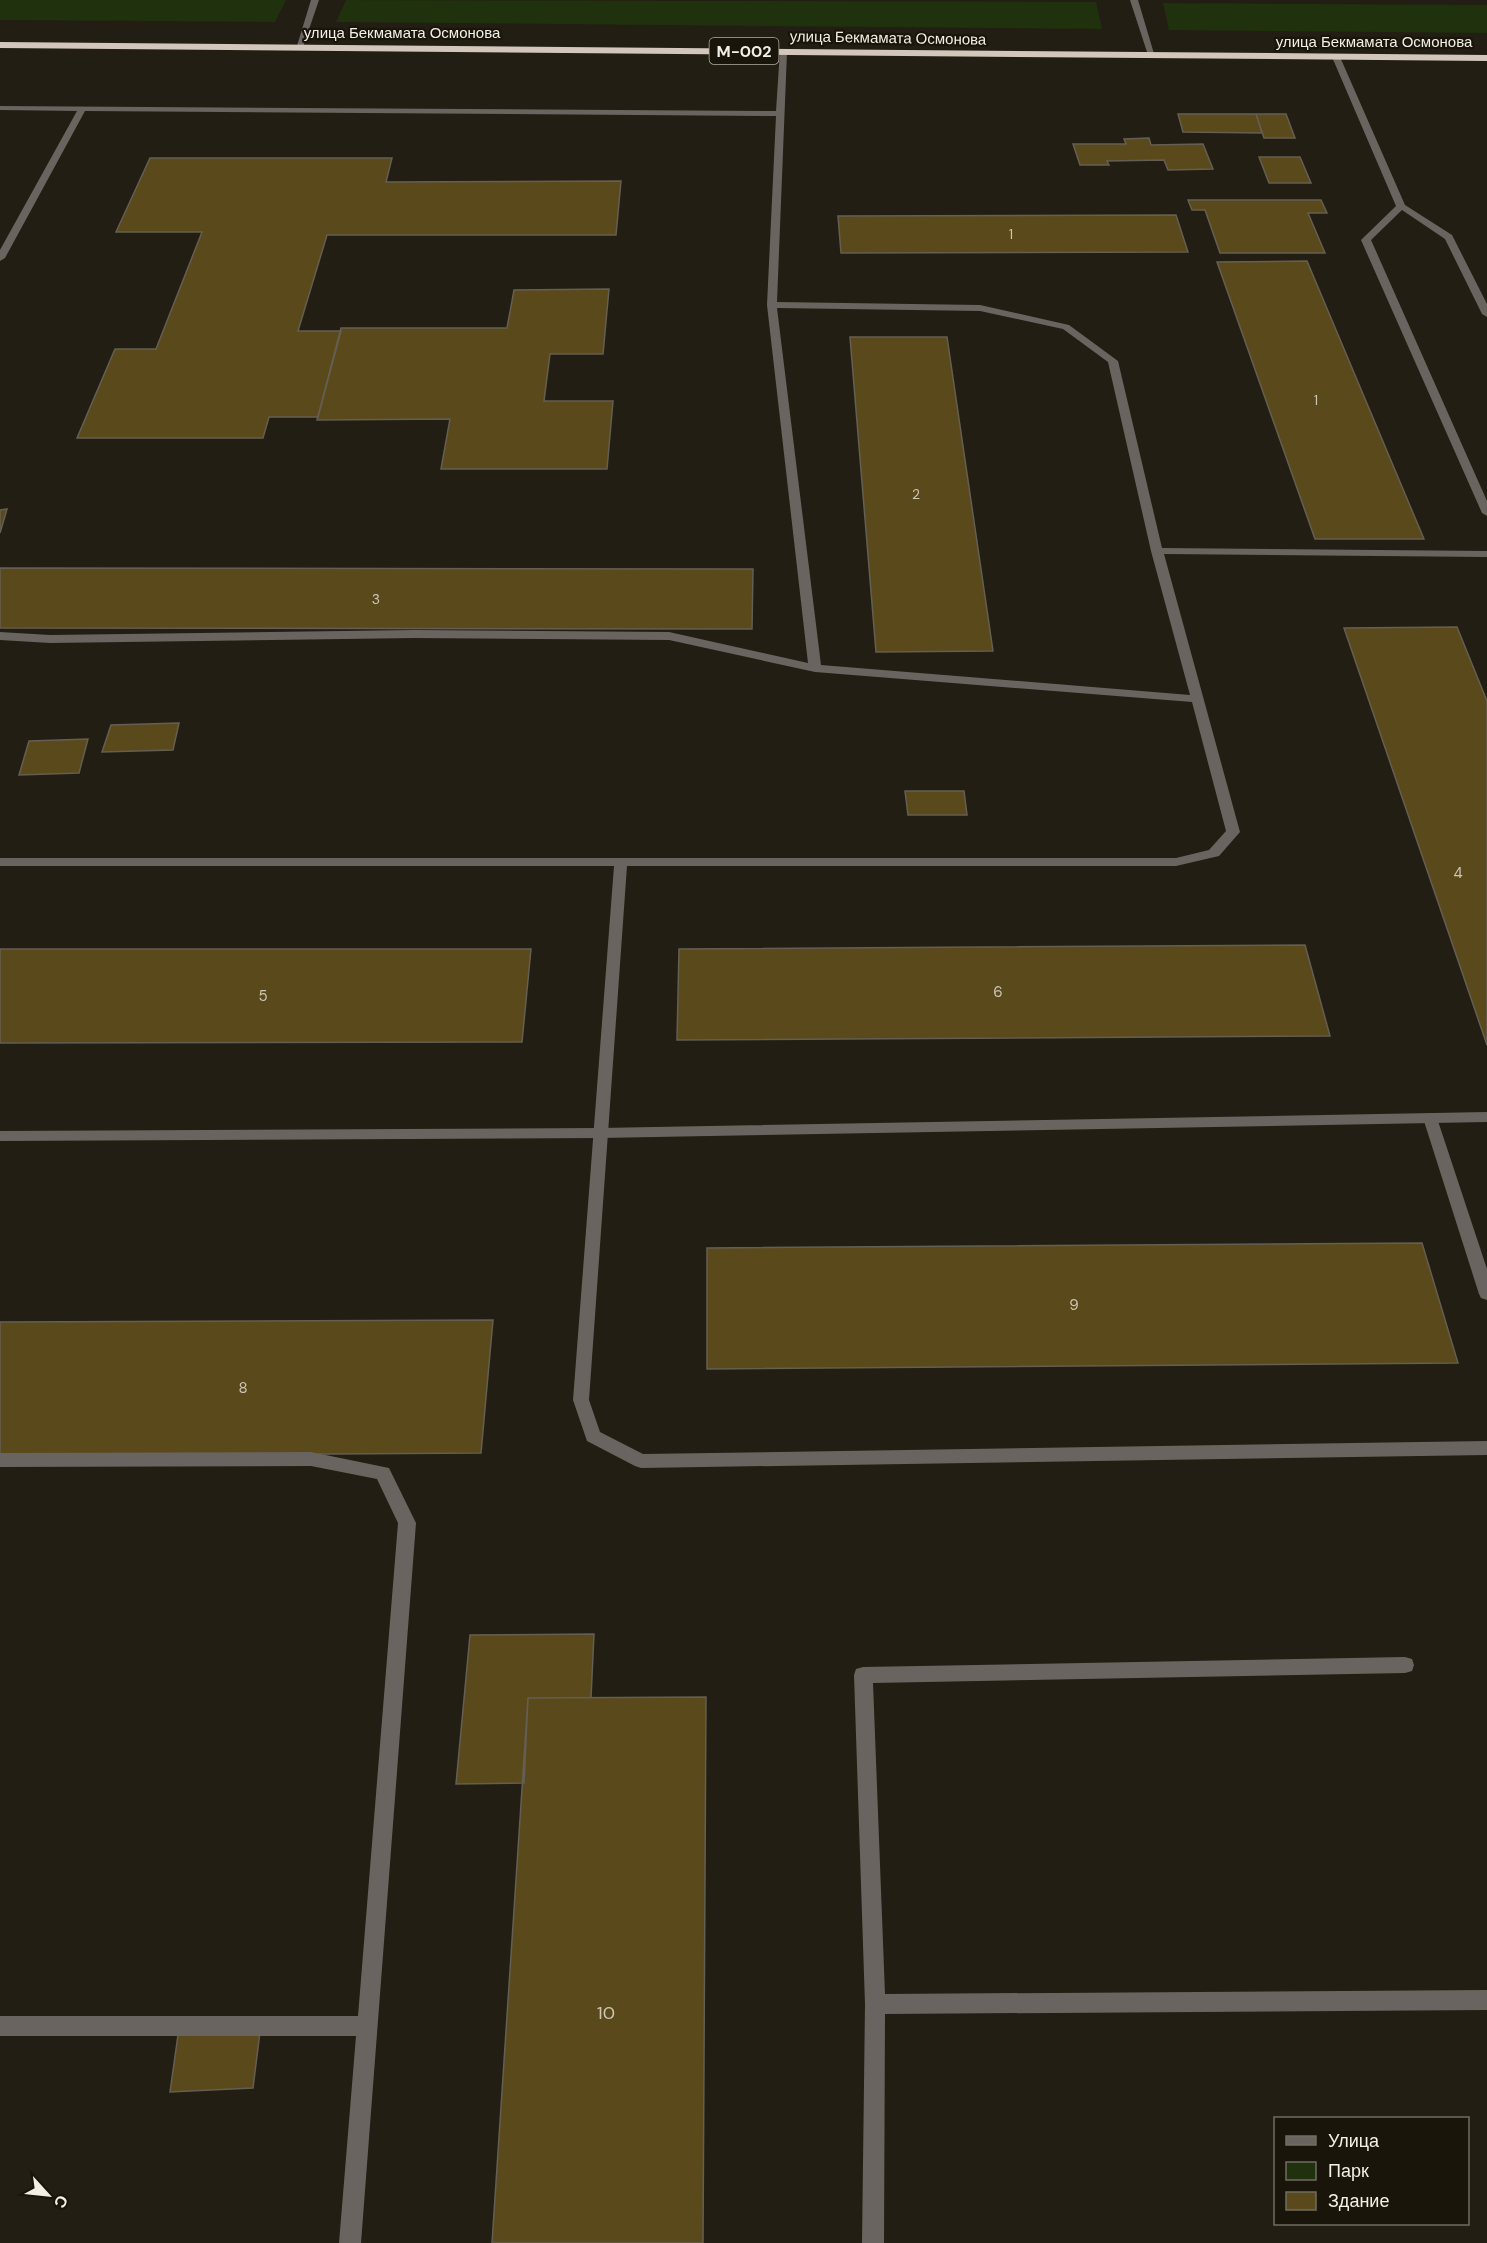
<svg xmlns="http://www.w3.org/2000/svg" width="1487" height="2243" viewBox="0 0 1487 2243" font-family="'DM Sans',sans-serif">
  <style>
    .green { fill: #20310d }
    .building { fill: #5a491b; stroke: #645f52; stroke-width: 1.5 }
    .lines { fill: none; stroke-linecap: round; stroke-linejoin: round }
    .lane { fill: #69645f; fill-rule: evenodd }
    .street { fill: #69645f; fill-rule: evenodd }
    .highway { fill: #d3c7bb; fill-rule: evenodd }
    .labels { text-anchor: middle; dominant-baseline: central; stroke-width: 4.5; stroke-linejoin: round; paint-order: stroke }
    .far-number-label { font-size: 14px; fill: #ccc6b4 }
    .far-street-label { font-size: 15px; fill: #f2efe7; stroke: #1a150a }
    .number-label { font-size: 15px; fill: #ccc6b4 }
    .shield { fill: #1a150a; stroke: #b1aea5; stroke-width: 1.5 }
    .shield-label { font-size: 16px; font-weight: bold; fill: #f2efe7 }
    .near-number-label { font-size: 18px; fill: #ccc6b4 }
  </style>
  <rect width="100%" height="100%" fill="#231e13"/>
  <path class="green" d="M0,0H286L275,22L0,20Z
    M346,0L1096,2L1102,29L336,22Z
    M1163,3L1487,5V33L1169,30Z"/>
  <path class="building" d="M1178,114H1256L1262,133L1183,132Z
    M1256,114H1286L1295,138H1264Z
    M1149,138L1151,145L1203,144L1213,169L1168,170L1164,160L1107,161L1109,165H1080L1073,144H1126L1124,139Z
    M1259,157H1300L1311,183H1269Z
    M150,158H392L386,182L621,181L616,235H327L298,331H341L318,417H269L263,438H77L115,349H156L202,232H116Z
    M1188,200H1321L1327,213H1308L1325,253H1220L1205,210H1192Z
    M1176,215L1188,252L841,253L838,216Z
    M1307,261L1424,539H1315L1217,262Z
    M609,289L603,354H550L544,401H613L607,469H441L450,419L317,420L341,328H507L514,290Z
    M850,337H947L993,651L876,652Z
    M7,509L0,533V510Z
    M0,568L753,569L752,629L0,628Z
    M1457,627L1487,701V1045L1344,628Z
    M179,723L173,750L102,752L111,725Z
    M88,739L79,773L19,775L29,741Z
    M905,791H964L967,815H908Z
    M1305,945L1330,1036L677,1040L679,949Z
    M0,949H531L522,1042L0,1043Z
    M1422,1243L1458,1363L707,1369V1248Z
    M493,1320L481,1453L0,1456V1322Z
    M594,1634L591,1698H528L524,1783L456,1784L470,1635Z
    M706,1697L703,2243H492L528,1698Z
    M260,2032L253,2088L170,2092L178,2035Z"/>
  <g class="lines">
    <path class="lane" d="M780,50L787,52L777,302L980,305L1069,325L1118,361L1162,548L1487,551V557L1164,554L1240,832L1219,856L1176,866H627L589,1400L600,1432L643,1454L1487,1441V1455L641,1468L635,1466L587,1441L573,1400L614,866H0V858H1176L1209,850L1226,831L1192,702L815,672L669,640L414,638L50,643L0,640V632L50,635L414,630L669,632L808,663L767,305L776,116L85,111L5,258L0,261V250L77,111L0,110V106L776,111ZM777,308L980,311L1063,329L1108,362L1151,551L1190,695L821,665Z
      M1430,1113L1437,1118L1487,1269V1300L1481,1298L1479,1294L1423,1118Z
      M311,1452L389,1468L416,1523L361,2243H339L356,2036H0V2016H358L398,1523L377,1479L311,1466L0,1467V1453Z
      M1405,1657L1412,1659L1414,1665L1412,1671L1405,1673L873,1683L885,1994L1487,1990V2010L885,2014L884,2243H862L865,2004L854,1675L856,1669L863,1667Z"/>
    <path class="street" d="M311,0H319L303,47L296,49Z
      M1130,0H1138L1155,57L1148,55Z
      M1336,55L1340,57L1405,205L1452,235L1487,304V317L1482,314L1445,239L1402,210L1371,240L1487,501V516L1482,513L1361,240L1396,206L1332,57Z
      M1487,1112V1122L600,1138L0,1141V1131L600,1128Z"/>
    <path class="highway" d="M0,42L1487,55V61L0,48Z"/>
  </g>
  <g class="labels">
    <g class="far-number-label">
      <text x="1011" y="234">1</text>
      <text x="1316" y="400">1</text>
      <text x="916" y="494">2</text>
      <text x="376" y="599">3</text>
    </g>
    <g class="far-street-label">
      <text x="402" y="33">улица Бекмамата Осмонова</text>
      <text transform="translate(888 38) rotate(1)">улица Бекмамата Осмонова</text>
      <text x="1374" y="42">улица Бекмамата Осмонова</text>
    </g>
    <g class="number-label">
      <text x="1458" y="873">4</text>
      <text x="998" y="992">6</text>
      <text x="263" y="996">5</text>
      <text x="1074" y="1305">9</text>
      <text x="243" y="1388">8</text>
    </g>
    <rect class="shield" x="709.5" y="38" width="69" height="26" rx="4.5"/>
    <g class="shield-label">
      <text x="744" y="51">M-002</text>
    </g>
    <g class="near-number-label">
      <text x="606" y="2013">10</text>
    </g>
  </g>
  <rect x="1274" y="2117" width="195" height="108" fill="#1a150a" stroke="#706c62" stroke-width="1.5"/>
  <rect x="1286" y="2136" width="30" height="9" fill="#69645f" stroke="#706c62" stroke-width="1.5"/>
  <text x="1328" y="2147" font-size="18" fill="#f2efe7">Улица</text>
  <rect x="1286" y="2162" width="30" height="18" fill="#20310d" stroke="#706c62" stroke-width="1.5"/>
  <text x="1328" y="2177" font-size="18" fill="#f2efe7">Парк</text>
  <rect x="1286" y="2192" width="30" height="18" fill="#5a491b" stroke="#706c62" stroke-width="1.5"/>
  <text x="1328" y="2207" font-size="18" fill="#f2efe7">Здание</text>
  <g transform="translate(48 2195) rotate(117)" stroke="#1a150a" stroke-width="4.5" paint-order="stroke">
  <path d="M0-4.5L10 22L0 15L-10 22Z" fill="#f2efe7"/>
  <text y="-9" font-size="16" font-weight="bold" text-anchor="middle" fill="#f2efe7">С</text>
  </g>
</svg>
